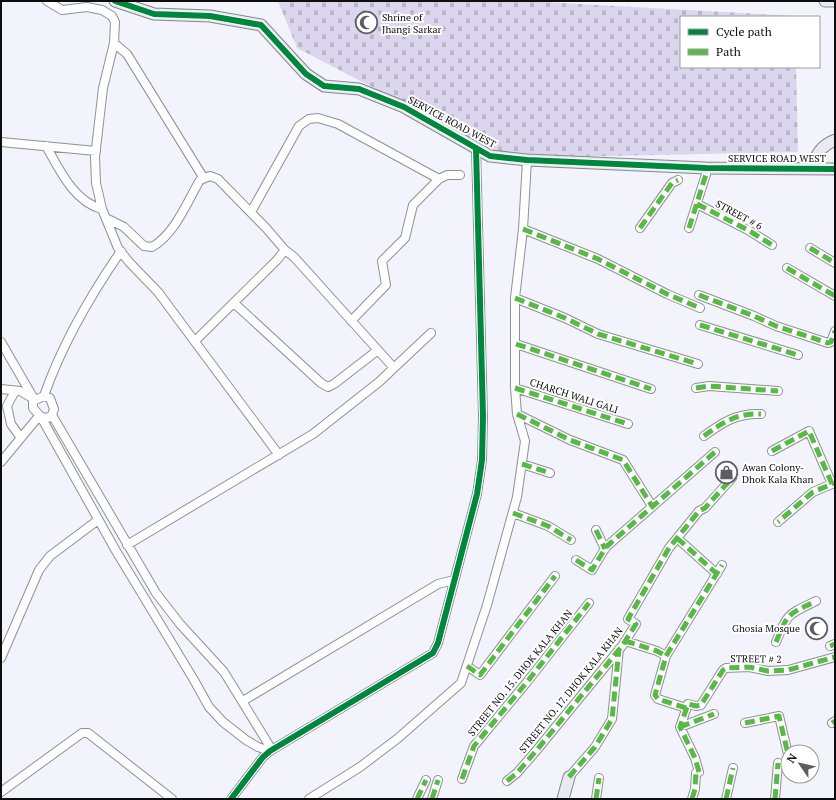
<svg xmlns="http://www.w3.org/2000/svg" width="836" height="800" viewBox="0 0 836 800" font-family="'PT Serif',serif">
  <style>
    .cemetery { fill: url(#cemetery-stones) }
    .building { fill: #98999e }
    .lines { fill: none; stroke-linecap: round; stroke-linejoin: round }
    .street-casing { stroke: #909194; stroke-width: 10 }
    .secondary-casing { stroke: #87878b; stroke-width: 13 }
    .street { stroke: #fdfdfe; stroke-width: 8 }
    .secondary { stroke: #eaeaf5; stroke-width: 11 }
    .quiet { stroke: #58b947; stroke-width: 5; stroke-dasharray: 10 5; stroke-linecap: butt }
    .cycleway-casing { stroke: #fff; stroke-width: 8 }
    .cycleway { stroke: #00873e; stroke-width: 6 }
    .labels { text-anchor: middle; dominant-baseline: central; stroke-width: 4; stroke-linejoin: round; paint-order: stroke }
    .poi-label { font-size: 10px; fill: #0d0d0d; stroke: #fff; text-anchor: start }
    .street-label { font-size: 10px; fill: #0d0d0d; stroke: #fff }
  </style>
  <defs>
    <pattern id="cemetery-stones" width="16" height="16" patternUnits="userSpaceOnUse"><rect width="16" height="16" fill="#dcd5ee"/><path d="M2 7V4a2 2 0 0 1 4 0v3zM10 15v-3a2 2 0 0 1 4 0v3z" fill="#bcb6cb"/></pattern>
  </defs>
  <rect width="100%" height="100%" fill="#f2f3fb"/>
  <path class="cemetery" d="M278,1H526L795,16L681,17V67H796L798,152L509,158L297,48Z"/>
  <path class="building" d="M820,624L822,632L820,631L816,636L810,632L814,625Z"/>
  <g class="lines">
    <defs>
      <path id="street" d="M47,1L62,10L87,7L102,10L112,16L115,22L114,43L103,88L95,157L96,183L102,209L118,248L129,262L158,292L279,455
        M114,43L127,54L203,177
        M1,142L96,151
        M46,146C59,169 74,202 102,209
        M697,204L748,230L772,245
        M251,212L299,126L309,119L318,118L338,124L439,179
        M106,218L124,227L144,246L152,247C175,234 187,202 200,180L210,176L218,179L266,228L285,250L277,260L195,341
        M640,228L672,183L678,180
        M689,228L708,168
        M523,229L598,259L667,294L700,308
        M810,248L835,263
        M285,250L294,257L394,368
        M787,268L835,296
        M699,295L754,316L776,326L828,343L831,342L835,331
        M515,298L565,318L598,334L698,364
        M234,303L321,383L328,387L334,384L378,350
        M351,321L386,285L382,261L405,238L413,205L439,179L447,175H460
        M700,325L798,355
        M1,342L34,399
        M516,344L651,389
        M515,388L628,424
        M696,388L709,386L778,391
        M1,389L20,391L34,399
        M15,391L7,406L11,424L21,438
        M44,396C62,344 90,296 121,251
        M44,396L50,398L54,409L52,415L48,418L41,417L33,408V401Z
        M517,414L570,440L623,460L652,506
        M52,415L156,593L180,624L224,672L269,745L270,751
        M41,417L116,551L194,680L209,707L223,722L246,740L258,747L270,751
        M704,436C723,422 737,413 761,414
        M772,451L809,431L832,484L813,492L778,522
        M1,462L39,416
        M522,464L550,473
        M513,513L548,526L571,540
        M596,530L605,549
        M677,538L717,574
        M127,545L313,434L379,382L431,333
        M576,560L592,570L606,547L715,452
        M625,641L657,651L666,656
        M776,642C788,613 787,615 816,601
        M830,646L835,644
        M1,658L39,570L50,556L98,520
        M467,666L480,675L555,576
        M243,701L438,584L454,580
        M686,708L658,699L655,695L666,656L722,565
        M745,723L779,716L788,754
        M832,723L835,721
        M680,727L714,714
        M699,772L695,758L680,727L688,704L696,706L701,705L723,670L726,668L749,667L768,671L788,670L835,657
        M569,777L595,747L612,719L619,649
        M462,779L474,746L527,682L589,603
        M507,781L517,773L536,751L622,646L636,624L628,619L669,548L699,511L705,508L732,478
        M1,792L82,733H88L172,799
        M231,799L263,757L270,751L433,653L438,643L477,494L482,460L483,416L476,148
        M309,799L360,767L397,739L461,683L487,605L517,497L525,441L517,414L515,388V298L523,229L527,160
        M417,799L426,780
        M432,799L438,780
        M596,799L599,778
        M692,799L695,789L696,773
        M726,799L733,768
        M775,799L778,763"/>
      <path id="secondary" d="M115,1L154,14L210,16L261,25L306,74L324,86L359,89L404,107L490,156L527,160L706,168L835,169
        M825,1H835
        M813,168C816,154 821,146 835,140
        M563,799L569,777"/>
    </defs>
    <use href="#street" class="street-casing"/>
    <use href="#secondary" class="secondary-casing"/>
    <use href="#street" class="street"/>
    <use href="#secondary" class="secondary"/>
    <path class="quiet" d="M697,204L748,230L772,245
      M640,228L672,183L678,180
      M689,228L708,168
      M523,229L598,259L667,294L700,308
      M810,248L835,263
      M787,268L835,296
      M699,295L754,316L776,326L828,343L831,342L835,331
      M515,298L565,318L598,334L698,364
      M700,325L798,355
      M516,344L651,389
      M515,388L628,424
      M696,388L709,386L778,391
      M517,414L570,440L623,460L652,506
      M704,436C723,422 737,413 761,414
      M772,451L809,431L832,484L813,492L778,522
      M522,464L550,473
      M513,513L548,526L571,540
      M596,530L605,549
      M677,538L717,574
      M576,560L592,570L606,547L715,452
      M625,641L657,651L666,656
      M776,642C788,613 787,615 816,601
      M830,646L835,644
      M467,666L480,675L555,576
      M686,708L658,699L655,695L666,656L722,565
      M745,723L779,716L788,754
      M832,723L835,721
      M680,727L714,714
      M699,772L695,758L680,727L688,704L696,706L701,705L723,670L726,668L749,667L768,671L788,670L835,657
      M569,777L595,747L612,719L619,649
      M462,779L474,746L527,682L589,603
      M507,781L517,773L536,751L622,646L636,624L628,619L669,548L699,511L705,508L732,478
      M417,799L426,780
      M432,799L438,780
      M596,799L599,778
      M692,799L695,789L696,773
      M726,799L733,768
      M775,799L778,763"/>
    <defs>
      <path id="cycleway" d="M115,1L154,14L210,16L261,25L306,74L324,86L359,89L404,107L490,156L527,160L706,168L835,169
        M231,799L263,757L270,751L433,653L438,643L477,494L482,460L483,416L476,148"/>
    </defs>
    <use href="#cycleway" class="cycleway-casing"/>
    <use href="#cycleway" class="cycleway"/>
  </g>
  <defs>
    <symbol id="mosque-ring" viewBox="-11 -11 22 22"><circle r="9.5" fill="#fff" stroke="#5d5e60" stroke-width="1.5"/><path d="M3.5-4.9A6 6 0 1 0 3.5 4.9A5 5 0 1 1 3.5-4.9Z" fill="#5d5e60"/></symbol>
    <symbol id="shop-ring" viewBox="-11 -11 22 22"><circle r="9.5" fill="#fff" stroke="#5d5e60" stroke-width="1.5"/><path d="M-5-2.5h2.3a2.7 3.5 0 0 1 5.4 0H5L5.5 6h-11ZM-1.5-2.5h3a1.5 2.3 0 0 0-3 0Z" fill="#5d5e60"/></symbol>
  </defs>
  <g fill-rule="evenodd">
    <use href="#mosque-ring" x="354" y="10" width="25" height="25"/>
    <use href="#shop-ring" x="714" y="460" width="25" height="25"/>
    <use href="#mosque-ring" x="804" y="616" width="25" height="25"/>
  </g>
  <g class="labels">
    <g class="poi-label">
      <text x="382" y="17">Shrine of<tspan x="382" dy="12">Jhangi Sarkar</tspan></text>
      <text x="742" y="467">Awan Colony-<tspan x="742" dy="12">Dhok Kala Khan</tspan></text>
      <text x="800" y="628" text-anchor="end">Ghosia Mosque</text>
    </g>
    <g class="street-label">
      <text transform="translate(452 122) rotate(28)">SERVICE ROAD WEST</text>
      <text x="777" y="158">SERVICE ROAD WEST</text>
      <text transform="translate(739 215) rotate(28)">STREET # 6</text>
      <text transform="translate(574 396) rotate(18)">CHARCH WALI GALI</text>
      <text transform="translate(756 659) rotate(1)">STREET # 2</text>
      <text transform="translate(520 673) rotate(-51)">STREET NO. 15. DHOK KALA KHAN</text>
      <text transform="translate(571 690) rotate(-51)">STREET NO. 17. DHOK KALA KHAN</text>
    </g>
  </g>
  <rect width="836" height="800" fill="none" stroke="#0d0d0d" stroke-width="4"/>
  <rect x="680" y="16" width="140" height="52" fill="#ffffff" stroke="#9e9e9e"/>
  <rect x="688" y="29" width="20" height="6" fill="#00873e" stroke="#9e9e9e"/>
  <text x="716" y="36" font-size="12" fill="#0d0d0d">Cycle path</text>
  <rect x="688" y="49" width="20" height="6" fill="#58b947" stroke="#9e9e9e"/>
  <text x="716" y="56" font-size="12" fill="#0d0d0d">Path</text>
  <g transform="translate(800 764) rotate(304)"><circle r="19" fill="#ffffff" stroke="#9e9e9e"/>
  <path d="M0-3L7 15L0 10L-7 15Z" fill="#5d5e60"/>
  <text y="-6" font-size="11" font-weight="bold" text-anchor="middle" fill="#0d0d0d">N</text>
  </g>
</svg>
